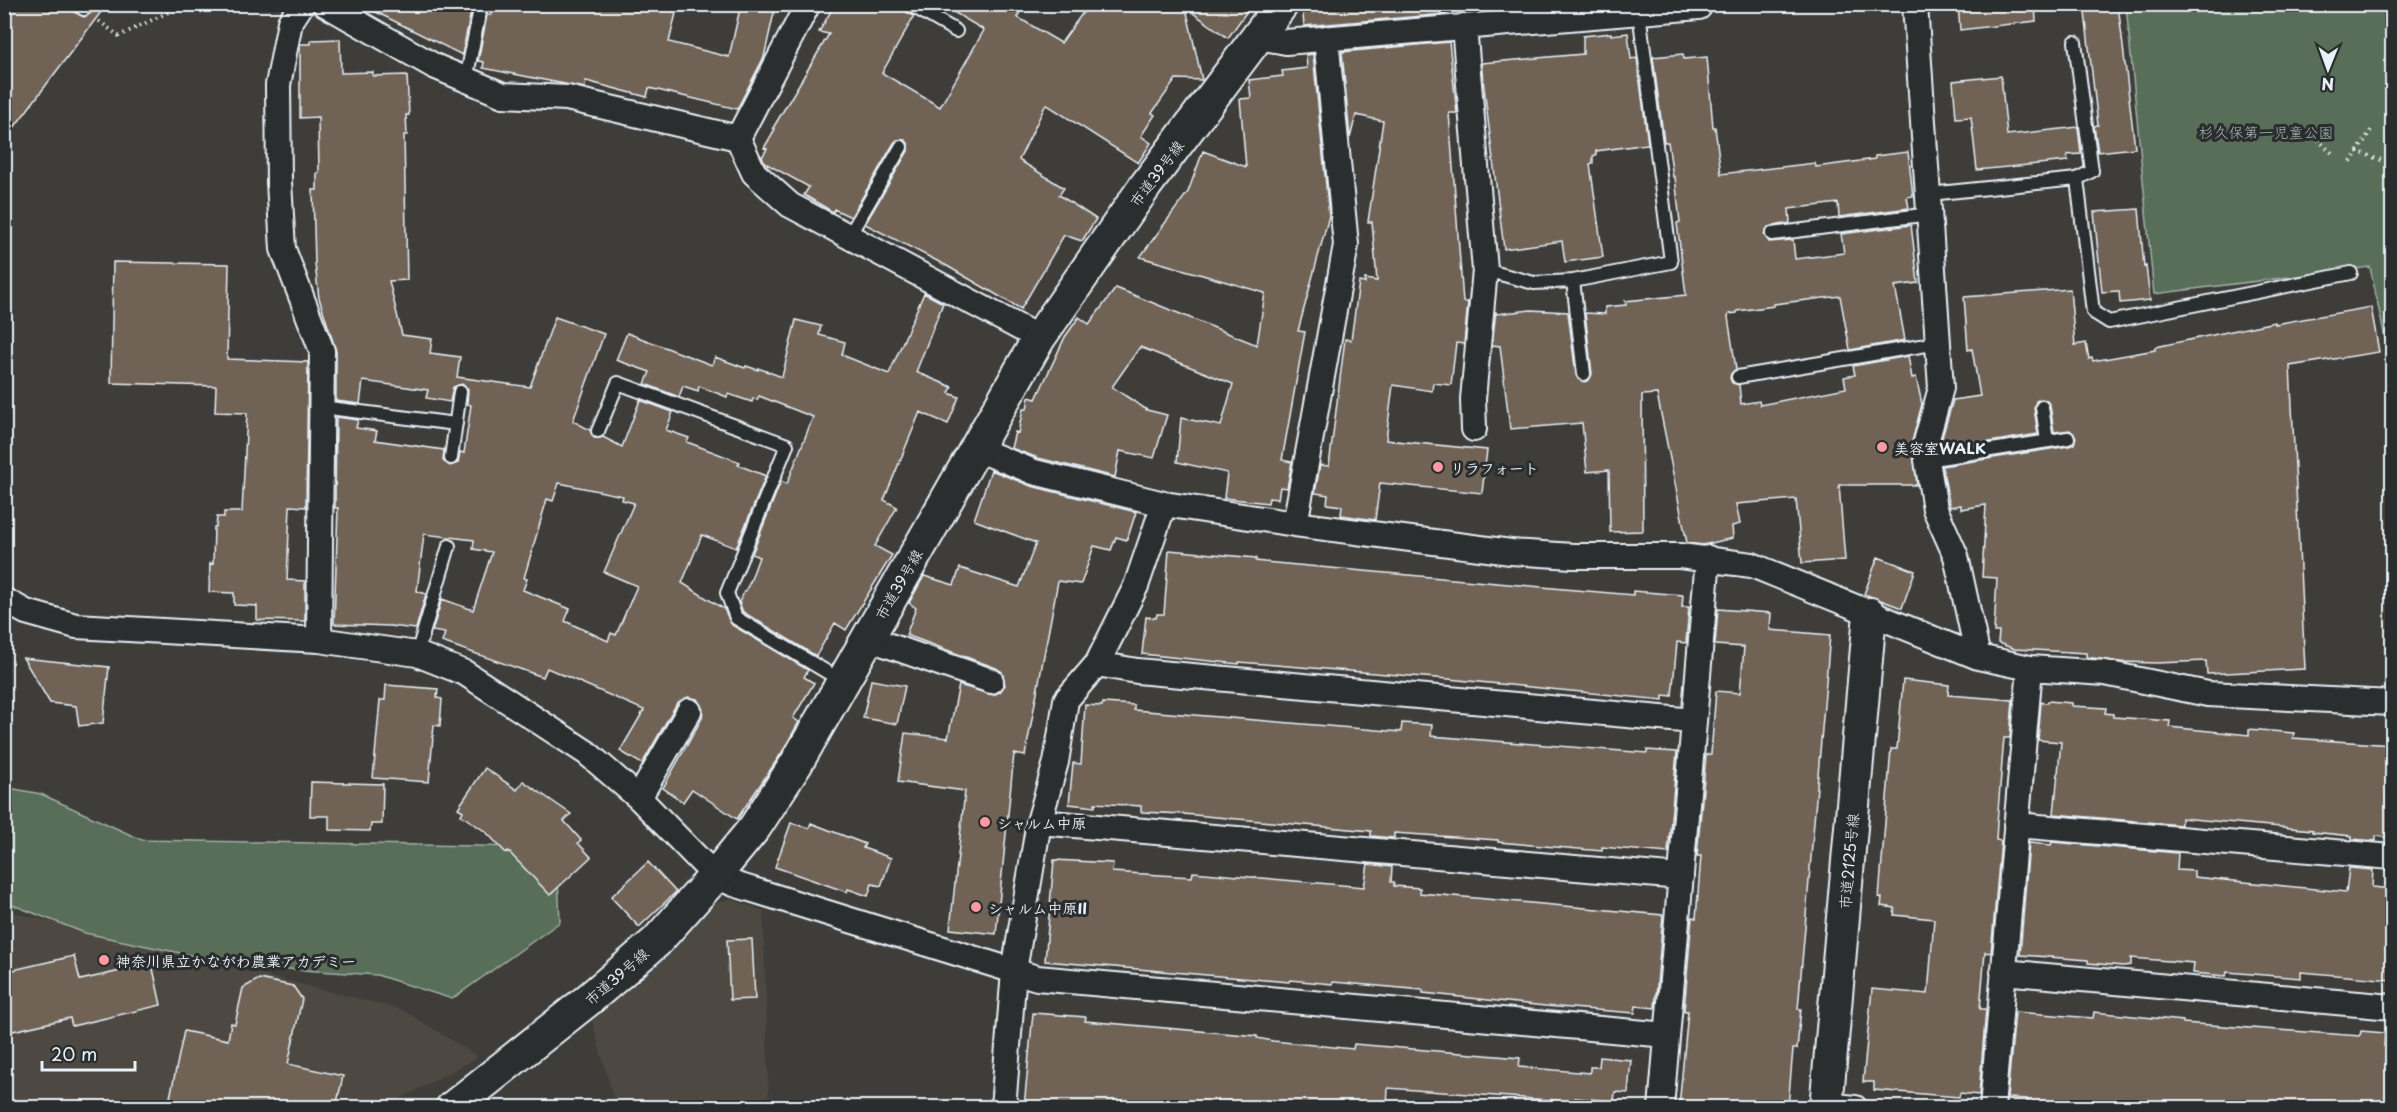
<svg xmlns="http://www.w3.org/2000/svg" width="2397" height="1112" viewBox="0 0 2397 1112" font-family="'Playpen Sans','Klee One',sans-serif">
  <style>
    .built { fill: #4e4842 }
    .green { fill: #596e59; stroke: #a0b0a8; stroke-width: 1.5 }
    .building { fill: #706356; stroke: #e8f1f8; stroke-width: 1.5; fill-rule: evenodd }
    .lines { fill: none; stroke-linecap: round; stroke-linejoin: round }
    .service-casing { stroke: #e8f1f8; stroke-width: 16 }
    .minor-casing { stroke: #e8f1f8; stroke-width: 28 }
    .tertiary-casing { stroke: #e8f1f8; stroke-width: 36 }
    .path { stroke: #e8f1f8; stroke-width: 4; stroke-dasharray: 1.5 4.5; stroke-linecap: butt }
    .service { stroke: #2a2d2e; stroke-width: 12 }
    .minor { stroke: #2a2d2e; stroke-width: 24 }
    .tertiary { stroke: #2a2d2e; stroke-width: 32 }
    .poi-dot { fill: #ff9aa2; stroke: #2a2d2e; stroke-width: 2 }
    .labels { text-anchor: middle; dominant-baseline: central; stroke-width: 6; stroke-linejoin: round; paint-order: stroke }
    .park-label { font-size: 15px; fill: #a8b6b0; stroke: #2a2d2e }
    .street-label { font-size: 15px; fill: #e8f1f8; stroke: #2a2d2e }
    .poi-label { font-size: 15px; font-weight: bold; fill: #e8f1f8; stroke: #2a2d2e; text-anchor: start }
  </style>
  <rect width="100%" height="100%" fill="#3f3d3a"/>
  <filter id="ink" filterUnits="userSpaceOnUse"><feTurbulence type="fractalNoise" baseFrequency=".0167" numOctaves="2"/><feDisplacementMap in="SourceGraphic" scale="12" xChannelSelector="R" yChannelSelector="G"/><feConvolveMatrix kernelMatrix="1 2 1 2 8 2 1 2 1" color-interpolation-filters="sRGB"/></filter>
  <g filter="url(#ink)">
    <path class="built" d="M730,899L763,911L769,1107H616L591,1017L716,903Z
      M4,910L403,1010L478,1057L385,1107H5Z"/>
    <path class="green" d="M2126,5H2392V371L2370,267L2154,294Z
      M4,787L41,794L142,840L535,847L557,855L560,922L452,999L377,975L242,966L85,933L5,902Z"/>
    <path class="building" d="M4,4H69L72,11L84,17L91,13V4H107L4,141Z
      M360,4H426L471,12L462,55Z
      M493,4H659L677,9L669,42L729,57L741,4H776L764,57L737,109L649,88L647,97L586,81L585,88L483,68L484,62L478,61L487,15H491Z
      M835,4H901L904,11L914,16L882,73L940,107L984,30L940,4H1025L1017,17L1061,43L1089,4H1252L1228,38L1186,8L1202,80L1176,79L1152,113L1155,115L1141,136L1151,143L1138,163L1046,104L1019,160L1064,188L1059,195L1096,219L1082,241L1064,235L1021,309L947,266L865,224L908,151V143L905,140H897L894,143L851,217L834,209L833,212L804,195L809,187L765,163L762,157L767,149L764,148L775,129L773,128L829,34L819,32Z
      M1302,4H1445L1446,14L1304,26Z
      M1958,4H2035L2036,21L1960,30Z
      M2084,4H2118L2135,148L2098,152L2094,126L2098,125Z
      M1611,33V35L1628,33L1631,59L1637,58L1648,144L1596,151V155L1593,156V163L1590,164L1603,257L1565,262L1562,241L1504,249L1481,63L1583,54V36Z
      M340,39L341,73L373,72V76L407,75L409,115H406L407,135H404L407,280L389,281L402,335L432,339L430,353L460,357L457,377L530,387L555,317L604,334L573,421L590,430L594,438L603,437L622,447L640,400L673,412L666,430L689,438L687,442L740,462L738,465L766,476L736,548L702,535L682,583L724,609L732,625L808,670L804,677L814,683L793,718L799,722L781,754L737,819L692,789L683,802L663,788L702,718L703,710L697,699L688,697L677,703L642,764L620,751L644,710L547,668L543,677L442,642L445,633L432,631L442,599L473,610L492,552L473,549L474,540L424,534L417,591L426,594L416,629L390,626L334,624L338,508H335L336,417L358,420L356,428L377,431L375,440L444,450L443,461L450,466L458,463L460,452L464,453L471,405L467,404L468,389L462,384L453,387L450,402L426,398L428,390L363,381L360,404L336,401V351L319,298L315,264L313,190H317V173H319L318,117L300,118V44H311V40ZM559,483L623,496L622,500L634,503L604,572L637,586L616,635L611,633L608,641L565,621L570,609L523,590L527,579L524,578L547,499L553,501Z
      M1449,42L1457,113H1449L1463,302H1468L1464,344L1456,343L1451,385L1433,383L1432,391L1393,385L1386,440L1487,450L1482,493L1380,483L1375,520L1341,515L1342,506L1327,504L1328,495L1315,493L1320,465L1329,466L1345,339L1351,340L1359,282L1365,283V279L1377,281L1372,222H1368L1383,121L1356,115L1350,138L1342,52Z
      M1313,54L1329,216L1298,331L1305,332L1282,460L1292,462L1287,488L1280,487L1278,499L1269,498L1268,503L1224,498L1227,473L1177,462L1181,418L1221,426L1233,384L1140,347L1112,387L1147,410L1167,415L1154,458L1120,451L1115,477L1038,458L1011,448L1015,432L1018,433L1023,409H1027L1029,397L1036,399L1065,337L1079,317L1089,324L1116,288L1257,345L1265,293L1140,257L1188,192L1203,151L1246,167L1240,99L1251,98L1249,80L1283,76L1282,71L1307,68L1306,55Z
      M1683,54L1684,59L1707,57L1713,127H1715L1721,174L1815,163L1816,167L1875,159V156L1908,152L1913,196L1907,197L1909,208L1839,217L1838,203L1789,209L1790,223L1768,227L1764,234L1769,242L1793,240L1795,259L1844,253L1841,234L1911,225L1918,283L1895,286L1905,340L1850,350L1840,296L1774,304V306L1737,311V313L1729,314L1728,317L1736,369L1731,374L1730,378L1732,383L1739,385L1741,404L1759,401L1760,405L1846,388L1844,377L1855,375L1853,366L1908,356L1912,378L1916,377L1922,404L1912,442L1917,485H1839L1845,560L1802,563L1796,499L1736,504L1740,524L1732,526L1733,538L1703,545L1687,543L1657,394L1642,395L1643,531L1610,532L1609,470L1587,472L1582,423L1510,429L1500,346L1492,345L1496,311V314L1531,310L1568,312L1576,375L1578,379L1584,382L1589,380L1592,374L1585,313L1605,314V307L1626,305L1625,301L1686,295L1677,223L1680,222L1675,177H1673L1668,142H1664L1653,57Z
      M2001,76L2007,135L2078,127L2081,154L2067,155L2068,161L1977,170L1971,117L1956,118L1953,81Z
      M2139,209L2144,267L2146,266L2150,300L2120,303L2119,291L2102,292L2094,212Z
      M113,262L229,264L227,359L308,362L306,507L290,506L287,580L305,581V621L257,620V606L234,605V593L209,592L210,563L213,564L214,527H216L217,517H224V512H242L247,413L215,412L216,386L111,383Z
      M2070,289L2075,345L2086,343L2089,359L2092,358L2093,361L2155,350V347L2275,322V324L2371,307L2379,352L2290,366L2305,669L2207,674L2206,661L2157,663L2120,662L2086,657V653L2015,649L1998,643L1999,632H1994L1997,578L1982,577L1986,505L1961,509V505L1950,507L1942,466L2069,446L2074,444L2076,437L2070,430L2054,432L2050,405L2046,400L2041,399L2036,401L2034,408L2038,434L1941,450L1940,444L1953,400L1980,396L1972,349L1968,350L1964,297Z
      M924,293L943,303L916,372L952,387L949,393L959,397L948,424L920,412L884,500L897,507L875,546L892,555L846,630L835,623L816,656L743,612L739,602L750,582L759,557L752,554L781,481L787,484L813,417L759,396L757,400L753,398L752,402L728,394L727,397L699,386L698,391L683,386L679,397L645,384L650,372L616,360L627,333L712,365L715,357L745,368L746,366L758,370V368L782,377L796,320L821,326L819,335L845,342L842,355L889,374Z
      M991,470L1031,486L1136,512L1127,540L1116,537L1111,550L1094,546L1081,584L1058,581L1025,756L1014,754L996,934L950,929L965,791L898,782L905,733L948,738L959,685L993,695L1000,692L1005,685L1002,672L996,668L906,635L916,608L909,603L924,576L954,585L960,568L1019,587L1036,543L974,520Z
      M1169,550L1256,558V561L1264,562L1564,589L1633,595V591L1683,595L1682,607H1689L1686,643L1677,642L1672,696L1663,695V700L1448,679L1239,662V664L1142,654L1146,617L1156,618L1157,614H1164Z
      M1878,557L1915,571L1902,608L1864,594Z
      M1718,609L1771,613L1770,630L1830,635L1798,1009H1801L1797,1049H1793L1788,1107H1679L1688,1011H1684L1692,917L1696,918L1701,856H1697L1706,755L1711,754L1716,691L1740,693L1744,647L1715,645Z
      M23,658L109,667L103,723L79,726L76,706L50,703Z
      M871,680L905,686L897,724L863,718Z
      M1903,680L1949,685L1948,695L2013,700L2010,738H2004L1997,823L1996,840L2001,841L1991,953L1985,952L1980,1009H1986L1979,1095L1960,1093L1959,1097L1874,1090V1082H1863L1872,989L1928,994L1934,919L1894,915L1895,908L1881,906L1882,898L1879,897L1891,749H1897Z
      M386,685L438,689L437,698L442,699L440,726L434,725L429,782L373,778L380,700H385Z
      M2048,701L2072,703V706L2106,708L2105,713L2113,714V717L2170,721L2169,727L2249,735V729L2294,733L2293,738L2392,745V838L2376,836V841L2352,839V836L2312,832L2313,830L2181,818V825L2054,814L2061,742L2038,740L2041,702L2047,703Z
      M1103,703L1134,705V710L1401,732L1402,723L1432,725L1431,736L1647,753V750L1677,752L1668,853L1602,847V851L1498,842V840L1394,833V838L1371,836V831L1183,814L1141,812V806L1095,803V807L1069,804L1073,763L1081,764L1085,705L1102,706Z
      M485,768L517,790L523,781L571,814L564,821L581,840L578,843L591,857L550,895L508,851L506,853L486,832L461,815L463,811L458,808Z
      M311,782L383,784L382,824H371L370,831L329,830V816H310Z
      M791,823L809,828L811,823L865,844L863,848L891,858L881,886L872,884L868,896L848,889L847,892L775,867Z
      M2052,842L2178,853L2177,870L2194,871V877L2346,892L2349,868L2373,870L2372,887L2392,889V980L2301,972V978L2227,972L2226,976L2193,973L2194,963L2131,958V965L2123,966L2088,963V960L2020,955L2029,843L2051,845Z
      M1054,860L1113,863L1112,872L1192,877L1193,872L1364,887L1368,864L1392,867L1391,882H1394V886L1420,888V893L1663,915L1655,1008L1636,1006L1635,1013L1545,1006L1423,993V990L1333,982L1332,984L1290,980L1289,982L1045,961Z
      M648,862L676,892L639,927L611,897Z
      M752,939L755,999L730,1000L727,940Z
      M74,956L80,980L152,964L161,1005L72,1026L70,1018L4,1033V972Z
      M259,979L293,986L302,999L288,1064L343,1076L336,1107H168L184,1031L228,1040L231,1023L235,1024L243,988Z
      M2015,1012L2093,1018L2094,1012L2183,1021V1023L2360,1036L2361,1031L2385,1033L2384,1046L2392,1047L2391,1107H2091L2027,1102V1099L2007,1098Z
      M1033,1013L1086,1017L1085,1021L1257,1036V1038L1273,1041L1353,1049L1354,1044L1520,1058L1519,1067L1590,1073V1067H1599L1600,1057L1631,1060L1628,1093L1615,1092L1614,1101L1575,1098V1102L1388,1088L1387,1107H1024Z"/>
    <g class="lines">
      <defs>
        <path id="service" d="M77,4L84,9
          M909,4L956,31
          M2075,42L2092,171L2077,179
          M466,80L481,4
          M1929,194L2077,179L2093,312L2109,322L2351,273
          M1772,234L1930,214
          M849,236L901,147
          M1485,270L1534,283L1573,281L1671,262L1639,12
          M1573,281L1584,374
          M1738,377L1938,343
          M321,407L456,424
          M2042,407L2047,441
          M598,431L618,383L787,445L727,593L736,618L842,681
          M451,458L460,392
          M1927,460L2068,438
          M417,654L449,546"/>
        <path id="minor" d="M302,4L290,22L278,85L279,182L283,249L322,351L319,640
          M325,4L434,66L503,95L567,98L738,138L754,173L790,205L1039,338
          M1915,4L1941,388L1926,442L1927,460L1935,509L1956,556L1978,657
          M1464,26L1485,270L1473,399L1474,429
          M1259,37L1286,42L1699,7
          M738,138L808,4
          M977,449L1034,472L1164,504L1295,524L1511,552L1573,556H1680L1752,565L1978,657L2030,668L2105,673L2208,694L2392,703
          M1295,524L1346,245L1326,38
          M4,600L26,612L76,626L319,640L417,654L465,673L587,753L639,798L715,876L734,884L1037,978L1667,1035
          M867,638L991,681
          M1097,664L1137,671L1694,721
          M639,798L689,711
          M1039,822L1681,877
          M2016,825L2392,857
          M2003,972L2392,1007
          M1826,1105L1855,1108
          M1003,1108L1014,971L1039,822L1056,762L1066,700L1097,664L1136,586L1164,504
          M1661,1108L1708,558
          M1992,1108L2030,668"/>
        <path id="tertiary" d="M452,1108L588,1000L656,942L715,876L755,827L796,764L1039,338L1146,185L1282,4
          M1826,1108L1870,614"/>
      </defs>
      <use href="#service" class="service-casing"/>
      <use href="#minor" class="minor-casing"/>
      <use href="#tertiary" class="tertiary-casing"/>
      <path class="path" d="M99,21L119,36L185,4
        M2309,131L2335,156
        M2357,151L2377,159L2392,162
        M2351,162L2373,127"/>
      <use href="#service" class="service"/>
      <use href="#minor" class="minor"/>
      <use href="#tertiary" class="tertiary"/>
    </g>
  </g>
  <g class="poi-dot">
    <circle cx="1882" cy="447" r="6"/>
    <circle cx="1438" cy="467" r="6"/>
    <circle cx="985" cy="822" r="6"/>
    <circle cx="976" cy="907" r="6"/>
    <circle cx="104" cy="960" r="6"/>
  </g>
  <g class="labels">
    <g class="park-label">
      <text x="2266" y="131">杉久保第一児童公園</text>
    </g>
    <g class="street-label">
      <text transform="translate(1156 173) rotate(-53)">市道39号線</text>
      <text transform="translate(898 584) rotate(-60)">市道39号線</text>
      <text transform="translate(1848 861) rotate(-85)">市道2125号線</text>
      <text transform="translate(616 976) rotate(-41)">市道39号線</text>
    </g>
    <g class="poi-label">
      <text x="1894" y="447">美容室WALK</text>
      <text x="1450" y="467">リラフォート</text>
      <text x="997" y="822">シャルム中原</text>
      <text x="988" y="907">シャルム中原II</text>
      <text x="116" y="960">神奈川県立かながわ農業アカデミー</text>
    </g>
  </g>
  <rect width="2397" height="1112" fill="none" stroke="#2a2d2e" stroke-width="24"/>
  <rect x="12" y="12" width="2373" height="1088" fill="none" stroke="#e8f1f8" stroke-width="2" filter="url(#ink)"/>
  <g transform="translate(2328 69) rotate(181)" stroke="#2a2d2e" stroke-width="4.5" paint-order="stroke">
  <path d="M0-4.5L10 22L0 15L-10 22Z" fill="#e8f1f8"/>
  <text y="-9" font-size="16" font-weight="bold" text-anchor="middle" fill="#e8f1f8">N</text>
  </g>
  <path d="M42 1061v9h93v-9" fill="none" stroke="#e8f1f8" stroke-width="3"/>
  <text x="51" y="1061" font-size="18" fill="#e8f1f8" stroke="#2a2d2e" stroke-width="4.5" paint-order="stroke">20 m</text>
</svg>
